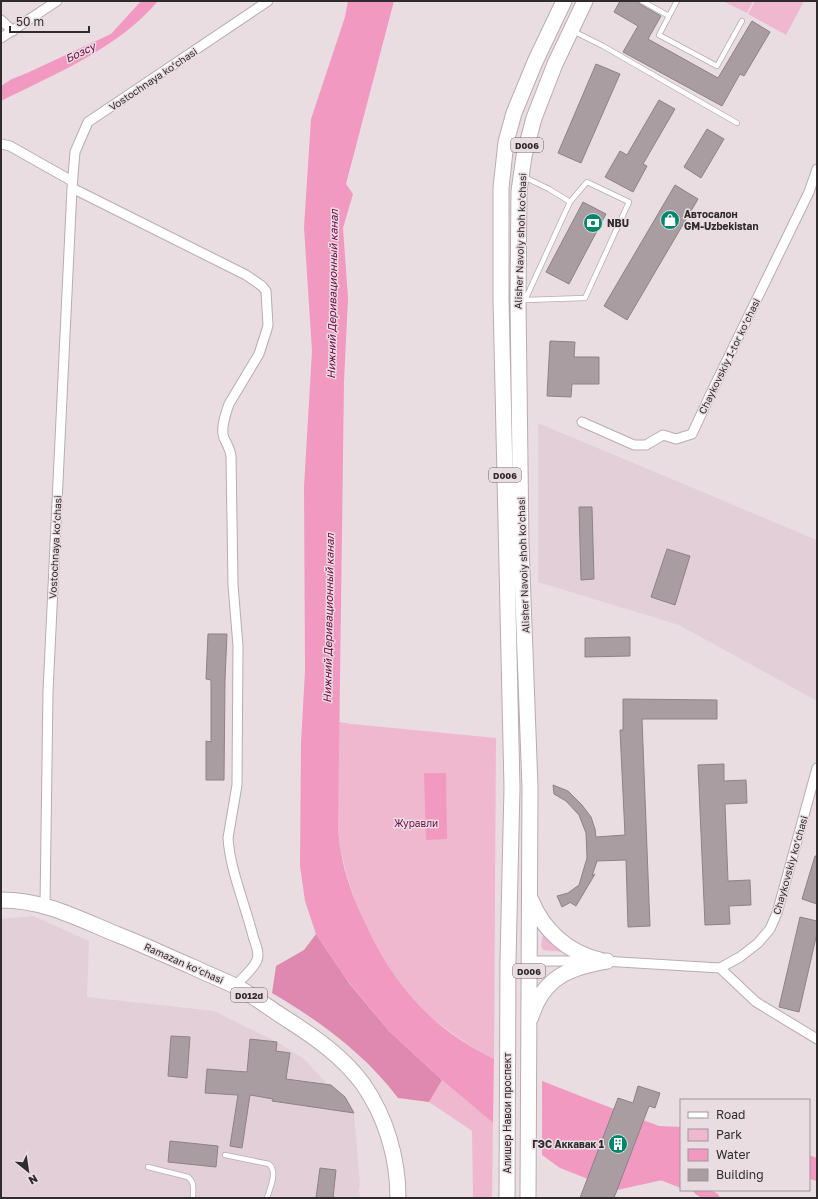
<svg xmlns="http://www.w3.org/2000/svg" width="818" height="1199" viewBox="0 0 818 1199" font-family="'Golos Text',sans-serif">
  <style>
    .built { fill: #e3cfd8 }
    .green { fill: #efb8cf }
    .forest { fill: #df88b0 }
    .water { fill: #f199c1 }
    .pier { fill: #e9dde2 }
    .lines { fill: none; stroke-linecap: round; stroke-linejoin: round }
    .canal { stroke: #f199c1; stroke-width: 11 }
    .building { fill: #a99da2; stroke: #8d8286 }
    .lane-casing { stroke: #b9acb1; stroke-width: 6 }
    .street-casing { stroke: #b9acb1; stroke-width: 11 }
    .primary-casing { stroke: #b9acb1; stroke-width: 17 }
    .lane { stroke: #fff; stroke-width: 4.5 }
    .street { stroke: #fff; stroke-width: 9 }
    .primary { stroke: #fff; stroke-width: 15 }
    .labels { text-anchor: middle; dominant-baseline: central; stroke-width: 3; stroke-linejoin: round; paint-order: stroke }
    .shield { fill: #e9dde2; stroke: #686164; stroke-width: 1 }
    .shield-label { font-size: 9px; font-weight: bold; fill: #302c2e }
    .street-label { font-size: 10px; fill: #302c2e; stroke: #e9dde2 }
    .poi-label { font-size: 10px; font-weight: bold; fill: #302c2e; stroke: #e9dde2; text-anchor: start }
    .park-label { font-size: 10px; fill: #740a49; stroke: #e9dde2 }
    .water-label { font-size: 11px; font-style: italic; fill: #710547; stroke: #e9dde2 }
  </style>
  <rect width="100%" height="100%" fill="#e9dde2"/>
  <path class="built" d="M538,423L817,540V701L679,625L538,582Z
    M33,916L89,941L87,997L214,1011L277,1042L304,1059L354,1113L360,1185L359,1189L360,1198H1V919Z"/>
  <path class="green" d="M723,1H753L747,13Z
    M755,1H804L786,35L748,14Z
    M339,722L352,724L496,738L494,1059C466,1044 441,1027 417,1005C377,968 342,882 338,828C337,816 338,804 338,792C338,768 339,745 339,722Z
    M543,935L564,952L543,950L541,945Z
    M442,1080L493,1123L492,1198H473L472,1131L429,1102Z"/>
  <path class="forest" d="M316,934L349,983L389,1031L442,1080L429,1102L398,1098C365,1054 320,1021 272,993L276,966L304,950Z"/>
  <path class="water" d="M141,1H158C117,49 57,73 1,101V86L12,79L27,73L111,34Z
    M348,1H394L346,184L353,194L343,228L348,298L344,382L338,828C339,841 341,854 344,867C349,886 356,905 365,923C389,976 422,1018 472,1047C517,1073 566,1090 614,1109L588,1179L560,1168L542,1155L493,1123L442,1080L389,1031L347,980L316,934L305,901L300,866L301,743L305,671L304,487L312,351L304,227L311,119L345,17Z
    M424,773H446L447,839L426,840Z
    M643,1120L659,1126L681,1127V1176L617,1190Z
    M809,1155L817,1158V1181L809,1179Z"/>
  <path class="pier" d="M494,1057L542,1079V1157L493,1125Z"/>
  <g class="lines">
    <path class="canal" d="M655,1172L681,1182
      M699,1190L714,1198"/>
  </g>
  <path class="building" d="M620,1H638L640,4L661,16L648,39L718,78L752,21L770,32L744,76L740,74L722,106L623,52L638,26L614,12Z
    M596,64L620,74L581,163L558,153Z
    M659,100L675,109L643,164L647,166L633,192L605,177L620,151L627,155Z
    M707,129L724,139L701,178L684,167Z
    M675,185L698,199L627,320L604,306Z
    M583,202L606,214L569,284L546,272Z
    M550,341L575,342L574,357H599V384H572L571,397L547,396Z
    M579,507H592L594,579L581,580Z
    M667,549L690,556L675,605L651,597Z
    M208,634H227L225,680L224,780H206V741L211,742V680L206,679Z
    M630,637V656L585,657V638Z
    M623,699L717,700V719H642L650,926L628,927L626,860L597,861L592,876L595,874L576,906L571,903V902L562,907L557,896L568,893L579,885L587,858L586,833L579,815L566,801L554,794L553,785L568,791L582,805L591,817L595,829L596,837L625,835L620,730H623Z
    M724,764V781L746,780L747,803L725,804L728,881L750,880L751,905L729,906L730,924L705,925L698,765Z
    M815,856H817V904L802,899Z
    M800,917L817,921V933L799,1012L779,1007Z
    M171,1036L190,1037L187,1078L168,1076Z
    M250,1039L277,1042L276,1051L290,1053L286,1079L331,1085L345,1097L354,1113L272,1101L273,1099L250,1095L242,1148L230,1146L238,1095L205,1093L207,1069L247,1072Z
    M638,1086L660,1093L655,1108L649,1106L614,1198H580L618,1098L633,1103Z
    M170,1141L218,1146L216,1167L168,1162Z
    M320,1168L336,1170L333,1198H316Z"/>
  <g class="lines">
    <defs>
      <path id="lane" d="M642,1L669,16L659,35L717,66L742,21
        M669,16L677,1
        M573,31L603,46L737,123
        M524,177L549,189L570,202L525,300L585,298L629,202L587,182L570,202
        M225,1155L269,1164C278,1172 270,1188 267,1198
        M148,1167L188,1177C195,1183 193,1189 193,1198"/>
      <path id="street" d="M1,20L13,31
        M1,38L57,1
        M1,144L10,146L72,181
        M72,188L246,275L262,286L266,291L268,325L267,329L259,354L229,404C226,413 220,428 224,438C227,444 230,449 231,456L233,585L238,646L237,785L228,838C230,870 245,904 253,936C255,943 260,953 257,960C253,970 242,978 235,986
        M582,422L634,445H646L663,435L676,439L692,434L712,391L809,192L817,169
        M45,905L48,692L72,188L75,152L88,122L268,1
        M529,961H586
        M603,961L720,968L740,957L758,943L770,929L777,913L817,768
        M720,968L756,1002L817,1039"/>
      <path id="primary" d="M1,900C44,900 77,918 116,934C142,944 167,956 193,967C207,974 221,979 235,986C253,995 270,1009 288,1020C316,1038 343,1057 363,1084C386,1117 398,1158 398,1198
        M531,900C543,930 568,953 600,960
        M531,1017C543,978 569,967 607,961
        M507,1198L508,960L512,788L501,299V188L506,142L514,113L535,62L564,1
        M528,1198L530,787L521,545L518,300L519,191L524,156L534,118L555,64L585,1"/>
    </defs>
    <use href="#lane" class="lane-casing"/>
    <use href="#street" class="street-casing"/>
    <use href="#primary" class="primary-casing"/>
    <use href="#lane" class="lane"/>
    <use href="#street" class="street"/>
    <use href="#primary" class="primary"/>
  </g>
  <defs>
    <symbol id="shop-disc" viewBox="-11 -11 22 22"><circle r="9.5" fill="#00866a" stroke="#e9dde2"/><path d="M-5-2.5h2.3a2.7 3.5 0 0 1 5.4 0H5L5.5 6h-11ZM-1.5-2.5h3a1.5 2.3 0 0 0-3 0Z" fill="#fff"/></symbol>
    <symbol id="bank-disc" viewBox="-11 -11 22 22"><circle r="9.5" fill="#00866a" stroke="#e9dde2"/><path d="M-6-4H6V4H-6ZM0-2.3a2.3 2.3 0 1 0 0 4.6a2.3 2.3 0 1 0 0-4.6Z" fill="#fff"/></symbol>
    <symbol id="building-disc" viewBox="-11 -11 22 22"><circle r="9.5" fill="#00866a" stroke="#e9dde2"/><path d="M-4-6H4V6H1V3H-1V6H-4ZM-2.5-4.3h1.7v1.8h-1.7ZM.8-4.3h1.7v1.8H.8ZM-2.5-1h1.7V.8h-1.7ZM.8-1h1.7V.8H.8Z" fill="#fff"/></symbol>
  </defs>
  <g fill-rule="evenodd">
    <use href="#shop-disc" x="659" y="209" width="22" height="22"/>
    <use href="#bank-disc" x="582" y="212" width="22" height="22"/>
    <use href="#building-disc" x="607" y="1133" width="22" height="22"/>
  </g>
  <g class="labels">
    <g class="shield">
      <rect x="511" y="138" width="32" height="14" rx="3"/>
      <rect x="489" y="468" width="32" height="14" rx="3"/>
      <rect x="513" y="964" width="32" height="14" rx="3"/>
      <rect x="231" y="988" width="36" height="14" rx="3"/>
    </g>
    <g class="shield-label">
      <text x="527" y="145">D006</text>
      <text x="505" y="475">D006</text>
      <text x="529" y="971">D006</text>
      <text x="249" y="995">D012d</text>
    </g>
    <g class="street-label">
      <text transform="translate(153 79) rotate(-34)">Vostochnaya ko‘chasi</text>
      <text transform="translate(520 241) rotate(-88)">Alisher Navoiy shoh koʻchasi</text>
      <text transform="translate(729 356) rotate(-64)">Chaykovskiy 1-tor ko‘chasi</text>
      <text transform="translate(55 547) rotate(-87)">Vostochnaya ko‘chasi</text>
      <text transform="translate(523 565) rotate(-92)">Alisher Navoiy shoh koʻchasi</text>
      <text transform="translate(790 865) rotate(-74)">Chaykovskiy ko‘chasi</text>
      <text transform="translate(184 963) rotate(24)">Ramazan ko‘chasi</text>
      <text transform="translate(507 1113) rotate(-90)">Алишер Навои проспект</text>
    </g>
    <g class="poi-label">
      <text x="684" y="214">Автосалон<tspan x="684" dy="12">GM-Uzbekistan</tspan></text>
      <text x="607" y="223">NBU</text>
      <text x="604" y="1144" text-anchor="end">ГЭС Аккавак 1</text>
    </g>
    <g class="park-label">
      <text x="416" y="823">Журавли</text>
    </g>
    <g class="water-label">
      <text transform="translate(80 52) rotate(-26)">Бозсу</text>
      <text transform="translate(332 294) rotate(-89)">Нижний Деривационный канал</text>
      <text transform="translate(328 618) rotate(-89)">Нижний Деривационный канал</text>
    </g>
  </g>
  <rect width="818" height="1199" fill="none" stroke="#302c2e" stroke-width="4"/>
  <rect x="680" y="1099" width="130" height="92" fill="#e9dde2" stroke="#9f969a"/>
  <rect x="688" y="1112" width="20" height="6" fill="#ffffff" stroke="#9f969a"/>
  <text x="716" y="1119" font-size="12" fill="#302c2e">Road</text>
  <rect x="688" y="1129" width="20" height="12" fill="#efb8cf" stroke="#9f969a"/>
  <text x="716" y="1139" font-size="12" fill="#302c2e">Park</text>
  <rect x="688" y="1149" width="20" height="12" fill="#f199c1" stroke="#9f969a"/>
  <text x="716" y="1159" font-size="12" fill="#302c2e">Water</text>
  <rect x="688" y="1169" width="20" height="12" fill="#a99da2" stroke="#9f969a"/>
  <text x="716" y="1179" font-size="12" fill="#302c2e">Building</text>
  <g transform="translate(28 1171) rotate(150)" stroke="#e9dde2" stroke-width="3" paint-order="stroke">
  <path d="M0-3L7 15L0 10L-7 15Z" fill="#302c2e"/>
  <text y="-6" font-size="11" font-weight="bold" text-anchor="middle" fill="#302c2e">N</text>
  </g>
  <path d="M10 26v6h79v-6" fill="none" stroke="#302c2e" stroke-width="2"/>
  <text x="16" y="26" font-size="12" fill="#302c2e" stroke="#e9dde2" stroke-width="3" paint-order="stroke">50 m</text>
</svg>
